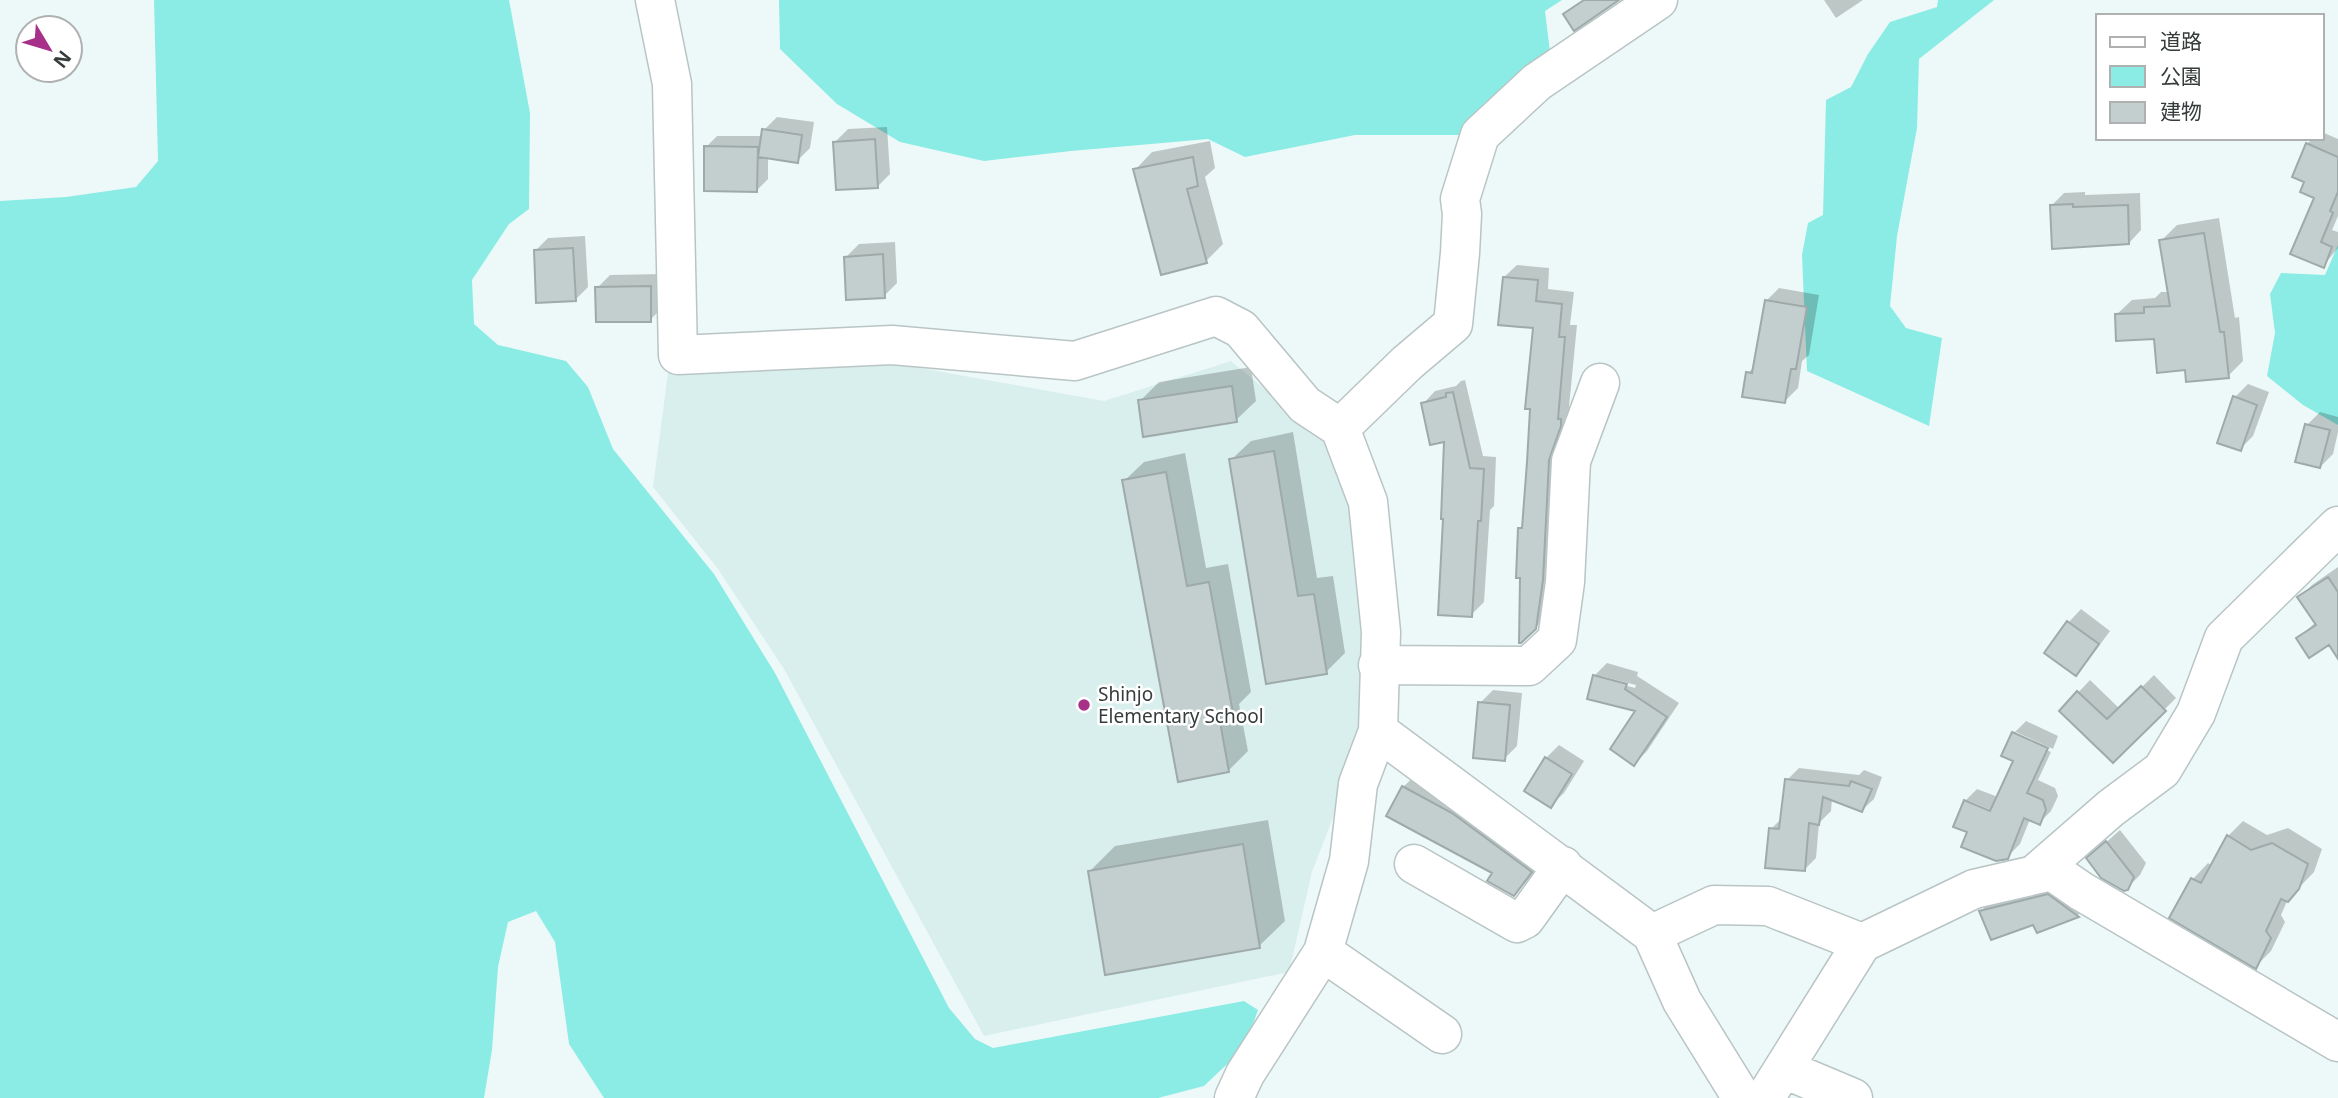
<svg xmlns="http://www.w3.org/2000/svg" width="2338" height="1098" viewBox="0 0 2338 1098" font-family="'Noto Sans','Noto Sans JP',sans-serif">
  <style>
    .built { fill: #d9efed }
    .green { fill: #8bece5 }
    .shadow { fill: #0003; fill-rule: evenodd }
    .building { fill: #c3cfce; stroke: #9eaaa9; stroke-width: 2 }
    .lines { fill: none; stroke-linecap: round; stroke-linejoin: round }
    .minor-casing { stroke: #b9c5c4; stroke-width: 41 }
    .minor { stroke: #fff; stroke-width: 38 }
    .poi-dot { fill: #a73189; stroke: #fff; stroke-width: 2.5 }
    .labels { text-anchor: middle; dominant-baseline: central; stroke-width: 5; stroke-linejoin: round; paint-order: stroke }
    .poi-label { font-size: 19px; fill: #363b3b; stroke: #fff; text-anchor: start }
  </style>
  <rect width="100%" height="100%" fill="#edf9f8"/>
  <path class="built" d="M1231,361L1329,442L1354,492L1371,619L1362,742L1312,872L1289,972L984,1036L784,669L718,569L653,487L668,373L903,365L1104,401Z"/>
  <path class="green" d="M154,0H509L530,113L529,209L509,224L472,280L474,324L498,345L566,361L588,387L613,449L714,574L775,673L949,1008L975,1039L993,1048L1244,1001L1258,1010L1245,1047L1204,1086L1158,1098H604L569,1044L555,942L536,911L508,922L498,967L492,1050L484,1098H0V201L66,197L136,187L158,161Z
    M779,0H1562L1545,11L1551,60L1466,135H1355L1245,157L1208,139L1071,151L984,161L900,142L837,104L780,49Z
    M1938,0H1994L1919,59L1917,128L1897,236L1890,306L1906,328L1942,338L1929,426L1807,371L1802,255L1808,223L1823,215L1826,100L1851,87L1868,54L1890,22L1937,7Z
    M2338,245V425L2303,405L2267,376L2275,333L2270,294L2281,273L2325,275Z"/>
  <path class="shadow" d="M1824,0H1863L1836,18Z
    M777,117L814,122L810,148L797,161L768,157V179L757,190L706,147L717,136H763L764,130Z
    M887,127L890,174L877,187L835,142L848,129Z
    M2322,132L2338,139V216L2332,230L2338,232V248L2323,266L2316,197L2306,181L2307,144L2313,138H2322Z
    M1210,141L1215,168L1205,177L1223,244L1206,261L1135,170L1152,152Z
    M2085,192V195L2140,193L2141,230L2129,243L2051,206L2064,193Z
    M2219,218L2235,318L2239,317L2243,361L2228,376L2187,369L2156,337L2116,315L2132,300L2155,298L2161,292H2169L2161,241L2177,225Z
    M585,236L588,287L575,300L535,251L548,238Z
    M895,242L897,283L884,296L846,257L859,244Z
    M1517,265L1549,268L1548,289L1574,292L1570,325H1577L1569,407H1572L1548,615L1535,628L1520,528L1524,524L1535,326L1504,277Z
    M663,274V307L650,320L597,288L610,275Z
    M1779,288L1819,295L1809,355L1802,361L1798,388L1785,401L1748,373L1755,366L1766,301Z
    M1251,367L1256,401L1236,420L1140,401L1159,382Z
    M1465,380L1483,456L1496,457L1494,506L1490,510L1484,602L1471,615L1446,439L1423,404L1435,391L1456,386L1461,381Z
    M2248,384L2269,392L2253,436L2240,449L2235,397Z
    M2320,412L2338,417V432L2333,454L2320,467L2307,425Z
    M1293,432L1317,578L1333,576L1345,653L1326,672L1231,460L1251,441Z
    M1185,453L1206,568L1228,564L1251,692L1239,704L1248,751L1229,770L1124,481L1144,462Z
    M2338,567V637L2298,638L2316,622L2300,597L2312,585Z
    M2081,609L2110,631L2088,661L2076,674L2046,652L2069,622Z
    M1607,663L1638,672L1637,676L1679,703L1647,751L1634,764L1638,710L1594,676ZM1601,676L1636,685L1635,688L1601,679Z
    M2154,675L2176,698L2113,761L2061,711L2090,680L2120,709Z
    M1493,690L1522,693L1517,746L1504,759L1480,703Z
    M2026,721L2058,736L2053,749L2016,732V736L2051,752L2038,780L2055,788L2058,796L2051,811L2039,823L2030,819L2020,844L2007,857L1969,831L1965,801L1977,789L1998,797L2015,760L2014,733ZM1969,801L1998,813L1997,816L1969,804Z
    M1559,745L1584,761L1564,793L1551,805L1546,758Z
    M1799,768L1859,775L1864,770L1882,777L1874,799L1862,810L1832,799L1831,811L1819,823L1816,858L1804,870L1771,829L1783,817L1787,780Z
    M1421,770L1548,854L1531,877L1514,894L1495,873L1403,787Z
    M1268,820L1285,921L1259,946L1090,871L1115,846Z
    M2243,821L2267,835L2288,828L2322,849L2314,872L2288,899L2281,915L2285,922L2271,951L2256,966L2172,917L2193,879L2208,863L2211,865L2228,836Z
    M2120,830L2146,863L2140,875L2127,888L2102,846Z
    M2061,882L2090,903L2078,915L2038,930L2034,923L1981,911L1994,898Z"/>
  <path class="building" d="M1584,0H1619L1574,31L1563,14Z
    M762,129L802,135L798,163L758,157Z
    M875,139L878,188L836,190L833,142Z
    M2306,143L2338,157V192L2330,211L2333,213L2321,242L2332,247L2324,268L2290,254L2314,198L2300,192L2304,182L2292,177Z
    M704,146L758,147L757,192L704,191Z
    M1193,157L1198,186L1187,189L1207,263L1161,275L1133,169Z
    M2073,204V207L2128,205L2129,244L2052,249L2050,205Z
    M2204,233L2220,332H2224L2229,378L2186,382L2185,370L2157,373L2154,339L2116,341L2115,314L2144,313V307L2170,306L2159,240Z
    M573,248L576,301L536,303L534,250Z
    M883,254L885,298L846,300L844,257Z
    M1503,277L1538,280L1536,301L1562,304L1559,337H1565L1558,419H1561V426L1549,460L1543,580L1536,629L1521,643H1519L1520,578H1516L1518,528H1522L1527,462L1530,409H1525L1533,328L1498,325Z
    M651,286V322H596L595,287Z
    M1765,300L1807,307L1796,369H1791L1785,403L1742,397L1746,372L1752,373Z
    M1232,386L1237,422L1143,437L1138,400Z
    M1453,392L1470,468L1484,469L1481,521H1478L1472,617L1438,615L1443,519H1441L1444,442L1430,445L1421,403L1446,397V393Z
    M2233,396L2257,405L2241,451L2217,443Z
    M2305,424L2330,430L2320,468L2295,462Z
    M1274,451L1298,596L1314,594L1327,674L1266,684L1229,459Z
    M1166,472L1187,586L1209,582L1233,713L1219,716L1229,772L1178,782L1122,480Z
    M2328,577L2338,592V659L2329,645L2309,658L2296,638L2316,625L2297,597Z
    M2067,621L2099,644L2076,676L2044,653Z
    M1593,675L1627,684L1625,689L1667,717L1634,766L1610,749L1635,711L1587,699Z
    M2141,686L2166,711L2113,763L2059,711L2077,691L2107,719Z
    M1478,702L1510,705L1505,761L1473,758Z
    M2012,732L2048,748L2027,793L2043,800L2046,810L2040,825L2024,818L2008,859L1996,861L1961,847L1967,832L1953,827L1964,800L1990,811L2013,761L2001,756Z
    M1545,757L1572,774L1551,808L1524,791Z
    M1785,779L1849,786L1851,781L1872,789L1862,812L1823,797L1819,825L1809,823L1805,871L1765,868L1769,828L1779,829Z
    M1402,786L1452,813L1532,872L1514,896L1487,881L1492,873L1386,816Z
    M2227,835L2251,850L2272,843L2308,864L2299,889L2288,902L2281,899L2266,931L2271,938L2256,969L2169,918L2191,878L2201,883Z
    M2106,841L2134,877L2128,890L2124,891L2101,878L2086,858Z
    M1243,844L1260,948L1105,975L1088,871Z
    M2048,894L2079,917L2037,933L2033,925L1991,940L1979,911Z"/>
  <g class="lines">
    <defs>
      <path id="minor" d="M655,0L672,84L678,355L892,345L1075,361L1216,316L1241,329L1305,405L1340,428L1368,502L1381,632L1378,731L1358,784L1349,861L1323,952L1245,1074L1234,1098
        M1340,428L1407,363L1453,324L1460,253L1462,214L1460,199L1480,135L1537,82L1658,0
        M1378,665L1529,666L1557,640L1565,582L1571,461L1600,383
        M1378,731L1652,934L1714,905L1768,906L1862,943L1765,1098
        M1414,864L1517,923L1525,919L1563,866
        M2034,875L2111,808L2162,770L2196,713L2224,638L2338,526
        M1652,934L1682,1001L1742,1098
        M1862,943L1974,889L2052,871L2081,891L2338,1042
        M1323,952L1442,1034
        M1784,1069L1853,1098"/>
    </defs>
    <use href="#minor" class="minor-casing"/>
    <use href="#minor" class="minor"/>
  </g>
  <circle class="poi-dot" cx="1084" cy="705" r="7"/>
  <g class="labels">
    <g class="poi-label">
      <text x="1098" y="694">Shinjo<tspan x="1098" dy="22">Elementary School</tspan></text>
    </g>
  </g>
  <rect x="2096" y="14" width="228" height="126" fill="#ffffff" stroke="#afb1b1" stroke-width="2"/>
  <rect x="2110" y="37" width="35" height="10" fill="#ffffff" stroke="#afb1b1" stroke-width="2"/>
  <text x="2160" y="49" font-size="21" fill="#363b3b">道路</text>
  <rect x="2110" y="66" width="35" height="21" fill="#8bece5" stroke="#afb1b1" stroke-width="2"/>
  <text x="2160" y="84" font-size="21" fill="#363b3b">公園</text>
  <rect x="2110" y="102" width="35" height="21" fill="#c3cfce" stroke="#afb1b1" stroke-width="2"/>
  <text x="2160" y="119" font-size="21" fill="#363b3b">建物</text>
  <g transform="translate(49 49) rotate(128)"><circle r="33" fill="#ffffff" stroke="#afb1b1" stroke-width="2"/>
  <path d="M0-5L12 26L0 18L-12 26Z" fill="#a73189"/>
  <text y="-10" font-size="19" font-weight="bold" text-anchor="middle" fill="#363b3b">N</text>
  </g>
</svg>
